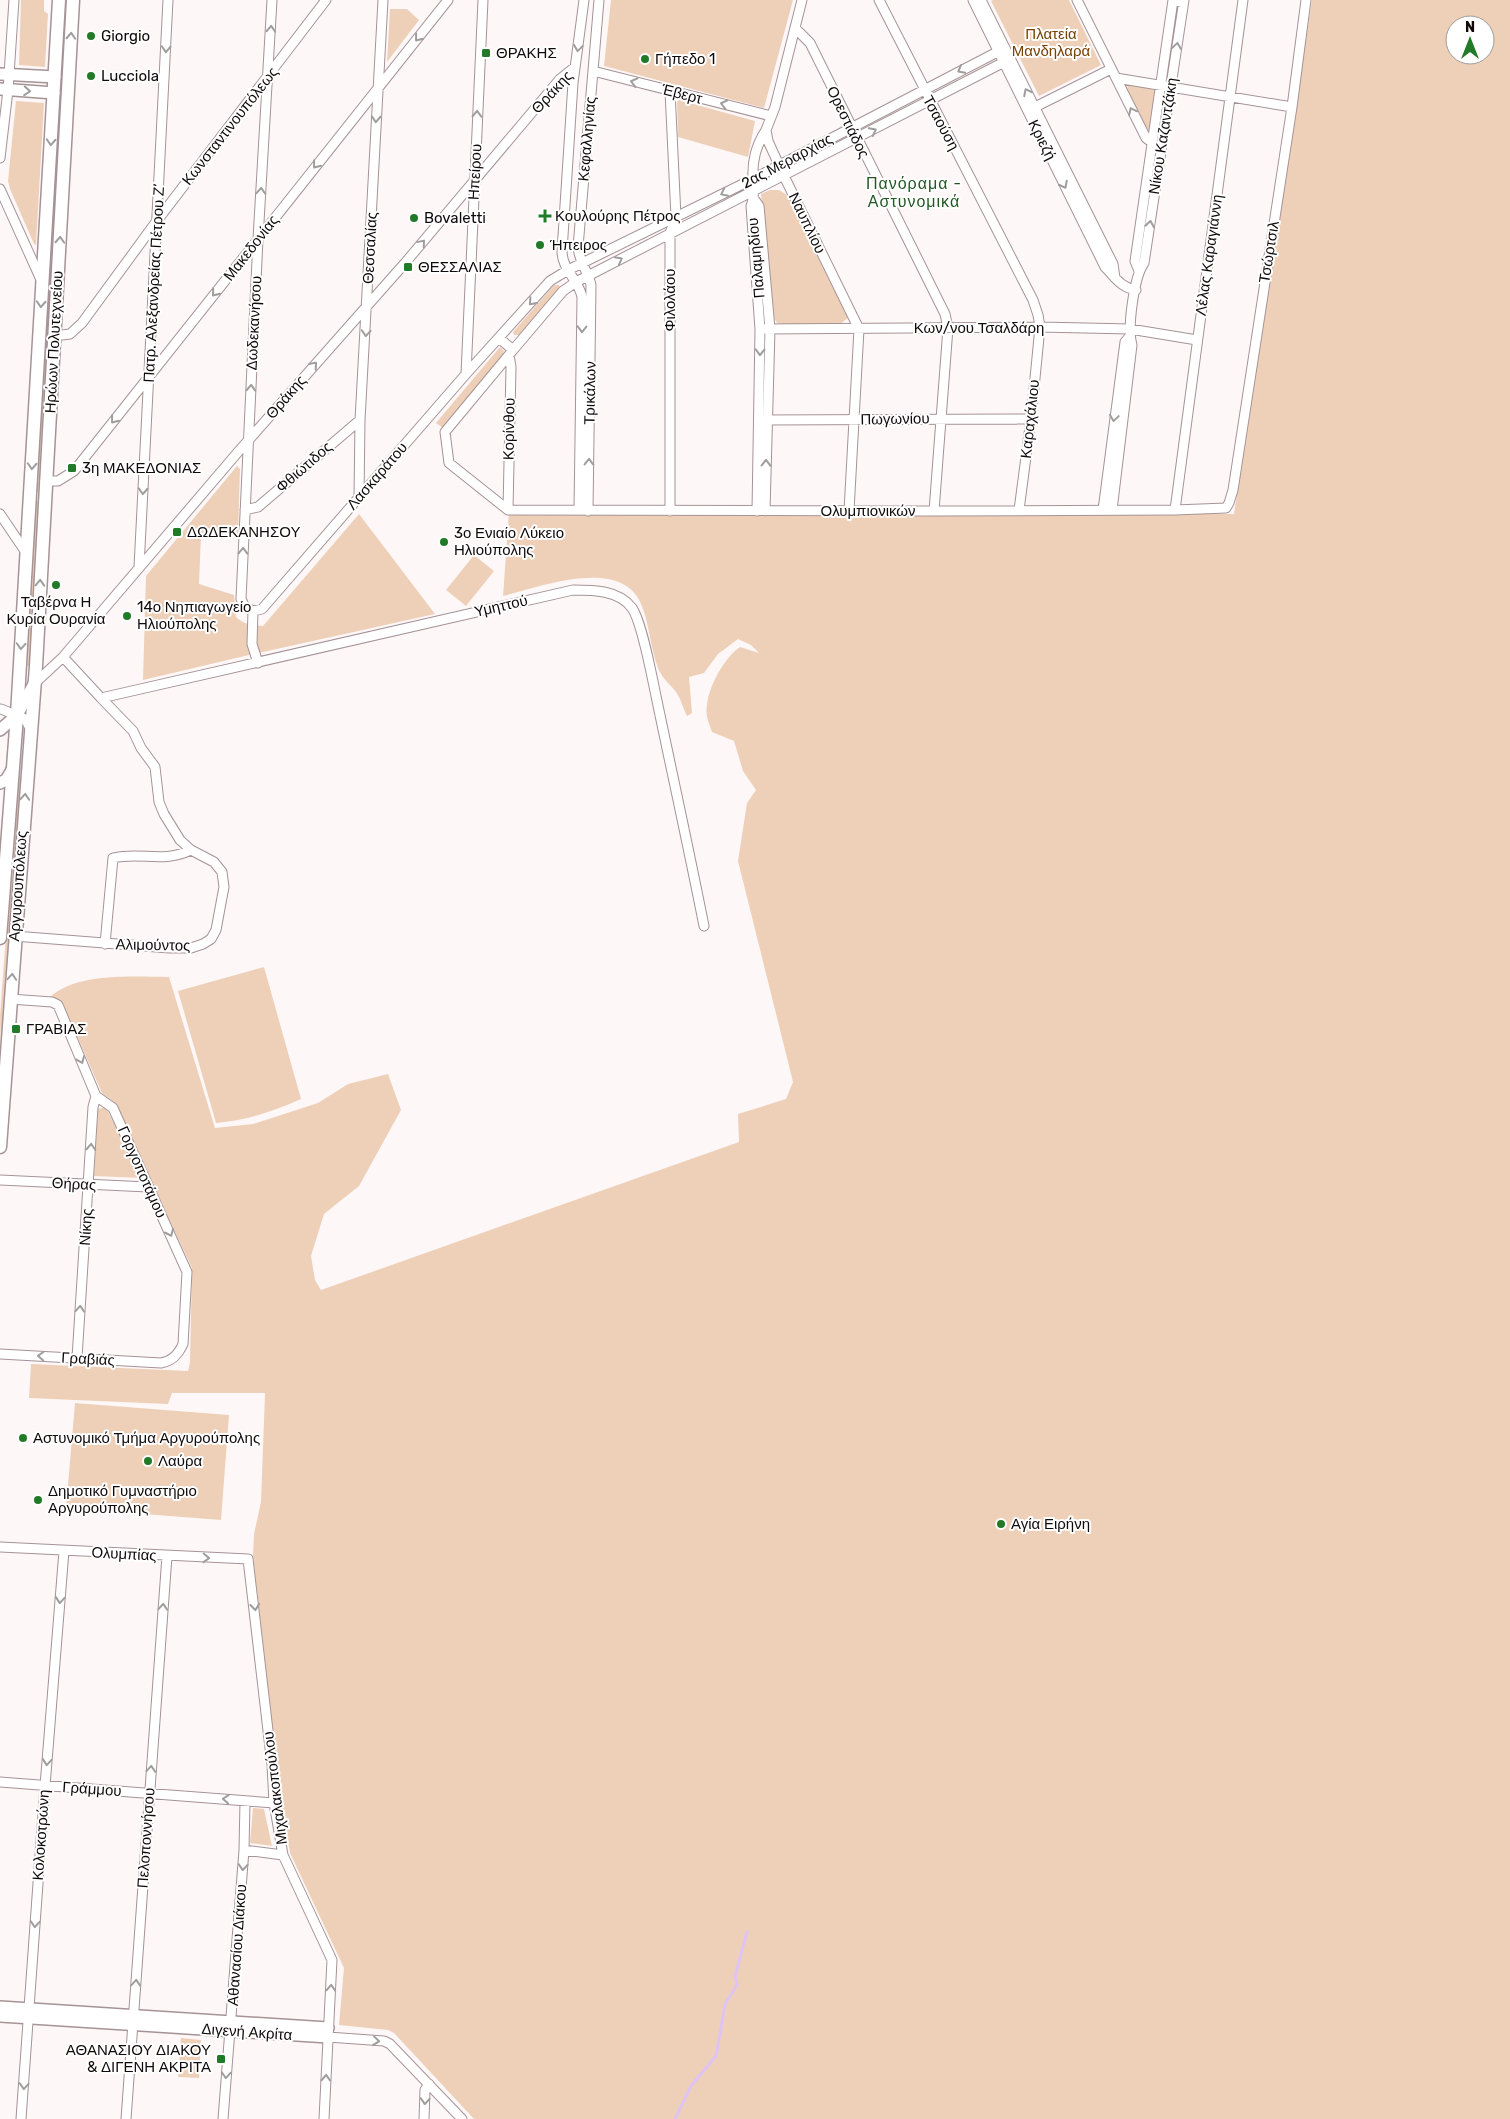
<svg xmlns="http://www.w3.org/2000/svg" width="1510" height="2119" viewBox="0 0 1510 2119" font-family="Rubik,sans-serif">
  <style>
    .green { fill: #eed0b8; fill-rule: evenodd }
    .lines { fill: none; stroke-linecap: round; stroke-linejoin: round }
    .stream { stroke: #dfc4f3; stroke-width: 3 }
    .street-casing { stroke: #a59396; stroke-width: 11 }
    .secondary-casing { stroke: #a59396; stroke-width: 14 }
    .primary-casing { stroke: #a59396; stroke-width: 15 }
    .street { stroke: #fff; stroke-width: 9 }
    .secondary { stroke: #fff; stroke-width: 11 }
    .primary { stroke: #fff; stroke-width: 12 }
    .oneway { stroke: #9f9d9d }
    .poi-dot { fill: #217a28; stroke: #fff; stroke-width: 2 }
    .labels { text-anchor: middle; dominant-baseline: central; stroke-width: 4; stroke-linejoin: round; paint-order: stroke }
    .park-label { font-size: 15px; fill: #784200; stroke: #fff }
    .poi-label { font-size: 15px; fill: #100a0b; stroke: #fff; text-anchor: start }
    .street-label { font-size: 15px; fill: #100a0b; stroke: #fff }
    .neighbourhood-label { font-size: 16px; letter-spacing: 1px; fill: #225824; stroke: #fff }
  </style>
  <rect width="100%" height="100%" fill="#fef7f8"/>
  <path class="green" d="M21,0H44V11L48,14L45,67L19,65Z
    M611,0H793L764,108L604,66Z
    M993,0H1069L1101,65L1039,96L991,1Z
    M1312,0H1510V2119H474L394,2033L388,2030L339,2025L344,1968L290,1853L281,1802L253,1556L254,1534L261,1502L265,1393H172L168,1404L29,1398L31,1364L188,1371L190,1362L192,1268L114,1102L102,1093L62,1002L50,997C78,972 133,977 169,977L215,1128L253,1124L318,1103L348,1084L388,1074L401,1110L359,1186L324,1214L311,1256L315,1280L321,1290L739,1142L738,1114L786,1099L793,1082L738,861L747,803L756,790L743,771L734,741L712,732C709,723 705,715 707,705C709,686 724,658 740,647L759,653L751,645L738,639L718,654L704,673L689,677L692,713L687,716C683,708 681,699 676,692C672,686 665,681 661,674C651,656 650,624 641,604C621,556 540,587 503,596L509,512L1234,514ZM1455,25H1485V55H1455Z
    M390,9H407L419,20L387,62Z
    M1129,84L1155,90L1151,129H1146L1127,88Z
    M679,100L755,121L748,157L678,137L677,102Z
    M16,101L44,103L36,245L34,244L10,189L8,181Z
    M770,190H779L787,195L848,318L840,324L790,325L777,323L772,315L761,194Z
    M54,196H57L49,326H46Z
    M554,285H559L560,288L520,335H514L513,332Z
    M46,338H49L40,492H37Z
    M500,347L504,351L502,356L443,428L436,423Z
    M237,466L240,469L238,534H201L199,584L234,595L236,617C245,625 252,625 263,626L359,514L435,614L249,655L143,680L146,576Z
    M36,501H40L30,667L27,666Z
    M474,555L494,571L466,606L446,590Z
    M18,774H20L21,795L1,1058L0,1016Z
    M264,967L301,1099C272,1112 247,1120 216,1123L178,991Z
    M102,1108H106L142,1178L94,1176L98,1109Z
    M75,1403L229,1415L221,1520L66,1508Z
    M253,1808L264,1809L272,1846L250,1843Z
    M181,2038L201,2040L199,2078L178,2077Z"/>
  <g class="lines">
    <path class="stream" d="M675,2119L691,2086L716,2056L725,2004L737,1985L735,1976L747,1932"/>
    <defs>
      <path id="street" d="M802,0L775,107L766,130L768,141L784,176L859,329L849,511
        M879,0L1033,300L1038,315L1040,327L1031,419L1019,510
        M973,0L1105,267C1116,278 1120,287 1136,290
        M981,0L1113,264L1115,278
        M1077,0L1146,138L1154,144
        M795,28L810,43L945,314L948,328L934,511
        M593,71L771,116
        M1116,78L1292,107
        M1029,110L1111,69
        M0,158L8,90L14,0
        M0,189L42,282
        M754,199L759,206L770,329L765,511
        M1139,271L1135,261L1173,0L1183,3
        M760,329L1040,327L1130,329L1197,340
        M54,336L70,334L82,323L156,222L326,0
        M499,338L513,350L563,291L576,282L1010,59
        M513,350L445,432L449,463L508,510L934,511L1175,510L1226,508L1229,503L1233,490L1292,107L1306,0
        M466,374L483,0
        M761,420L1031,419
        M45,481H58L74,471L448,0
        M359,497L360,420L383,0
        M245,510L258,507L360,420
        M508,510L511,367L509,355
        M579,510L582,297C579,280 562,270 562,251L573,83L584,0
        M1103,510L1125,342L1130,336
        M1112,510L1132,345C1127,328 1134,277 1144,263L1184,0
        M1175,510L1243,0
        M588,511L591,285C588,271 579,262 578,247L599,0
        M670,511V233L676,217L670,91
        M757,511L760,329L751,206C755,197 753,189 753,179C752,160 756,146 766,130
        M0,514L27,554
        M139,567L168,0
        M253,611L262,609L466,374L550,281L568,270L753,179L1005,48
        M253,611L245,607L241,599L258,239L272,0
        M253,611L252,644L258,663
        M63,657L101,698L573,590C593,590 619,590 632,608C642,622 652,677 656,696C672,773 689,850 704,926
        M34,684L63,657L238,452L405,263L560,79L575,67
        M1,709L25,719L30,728
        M14,936L169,948H191L203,944L211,939L216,930L221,903L224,887L222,872L214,862L191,850L180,840L164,814L159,802L155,767L141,748L133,731L101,698
        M105,944L113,858C142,851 161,864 191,850
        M0,1180L148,1187
        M0,1354L161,1363C172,1361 178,1355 183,1344L187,1272L113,1108L96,1096L58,1005L52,1002L10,999
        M77,1358L93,1107L96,1096
        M0,1547L248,1559L272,1765L274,1803L283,1855L332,1960L324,2119
        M0,1782L274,1803
        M244,1850L283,1855
        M328,2037L384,2041L390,2044L462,2119
        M21,2119L45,1786L64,1551
        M126,2119L167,1556
        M223,2119L244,1850L245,1801
        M424,2119L425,2090L429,2084"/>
      <path id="secondary" d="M0,74L55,77
        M0,89L54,93
        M0,730L17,715L34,684
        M0,783L6,780L12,770
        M0,2007L328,2028
        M0,2016L328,2037"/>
      <path id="primary" d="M0,938L17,715L59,0
        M0,1147L36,666L73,0"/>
    </defs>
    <use href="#street" class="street-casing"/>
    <use href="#secondary" class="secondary-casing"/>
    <use href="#primary" class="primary-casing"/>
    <use href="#street" class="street"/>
    <use href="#secondary" class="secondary"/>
    <use href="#primary" class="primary"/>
  </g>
  <defs><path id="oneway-chevron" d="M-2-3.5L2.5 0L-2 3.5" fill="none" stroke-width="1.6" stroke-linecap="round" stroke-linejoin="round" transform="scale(1.25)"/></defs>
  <g class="oneway">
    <use href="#oneway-chevron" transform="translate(271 29) rotate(-87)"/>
    <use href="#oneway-chevron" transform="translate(71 36) rotate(-87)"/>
    <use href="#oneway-chevron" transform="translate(418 38) rotate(128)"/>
    <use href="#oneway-chevron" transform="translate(1177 46) rotate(-82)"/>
    <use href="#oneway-chevron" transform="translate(578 48) rotate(98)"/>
    <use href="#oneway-chevron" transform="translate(166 49) rotate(93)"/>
    <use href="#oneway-chevron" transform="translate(961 70) rotate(152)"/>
    <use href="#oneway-chevron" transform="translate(634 82) rotate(-166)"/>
    <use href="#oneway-chevron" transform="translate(27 91) rotate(4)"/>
    <use href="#oneway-chevron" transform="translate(1027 92) rotate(-117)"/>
    <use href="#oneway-chevron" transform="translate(724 104) rotate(-166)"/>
    <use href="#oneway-chevron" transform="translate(1132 111) rotate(-116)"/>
    <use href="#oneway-chevron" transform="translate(477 114) rotate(-88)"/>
    <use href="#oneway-chevron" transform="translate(376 119) rotate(93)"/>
    <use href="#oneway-chevron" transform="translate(873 131) rotate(-27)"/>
    <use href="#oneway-chevron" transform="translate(51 142) rotate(93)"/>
    <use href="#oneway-chevron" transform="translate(316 165) rotate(128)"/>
    <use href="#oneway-chevron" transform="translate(1064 185) rotate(63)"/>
    <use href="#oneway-chevron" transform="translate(261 191) rotate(-86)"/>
    <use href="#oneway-chevron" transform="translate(724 193) rotate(154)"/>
    <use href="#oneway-chevron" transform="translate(1150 224) rotate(-81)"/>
    <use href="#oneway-chevron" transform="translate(60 240) rotate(-87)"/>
    <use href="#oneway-chevron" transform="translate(422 243) rotate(-50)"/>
    <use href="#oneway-chevron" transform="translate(619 260) rotate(-27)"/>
    <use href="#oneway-chevron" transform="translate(215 293) rotate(129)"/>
    <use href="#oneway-chevron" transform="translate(532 302) rotate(132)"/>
    <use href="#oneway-chevron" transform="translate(41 304) rotate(93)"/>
    <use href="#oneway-chevron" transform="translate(582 329) rotate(91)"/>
    <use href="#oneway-chevron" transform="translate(366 333) rotate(94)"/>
    <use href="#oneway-chevron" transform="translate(760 352) rotate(91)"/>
    <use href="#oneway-chevron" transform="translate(314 365) rotate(-49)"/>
    <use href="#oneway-chevron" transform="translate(251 388) rotate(-87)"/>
    <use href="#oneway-chevron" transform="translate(1114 418) rotate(98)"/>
    <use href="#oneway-chevron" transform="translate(114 420) rotate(128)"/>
    <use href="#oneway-chevron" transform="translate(589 462) rotate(-89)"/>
    <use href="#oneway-chevron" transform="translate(766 463) rotate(-89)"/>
    <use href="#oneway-chevron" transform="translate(32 466) rotate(93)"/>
    <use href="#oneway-chevron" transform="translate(143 491) rotate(93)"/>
    <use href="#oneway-chevron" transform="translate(243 551) rotate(-88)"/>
    <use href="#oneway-chevron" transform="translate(40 583) rotate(-88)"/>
    <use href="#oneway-chevron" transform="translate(21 646) rotate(94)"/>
    <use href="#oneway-chevron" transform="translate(25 797) rotate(-86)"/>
    <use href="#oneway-chevron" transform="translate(12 977) rotate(-86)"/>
    <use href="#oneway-chevron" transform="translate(81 1060) rotate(67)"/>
    <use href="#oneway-chevron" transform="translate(91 1147) rotate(-87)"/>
    <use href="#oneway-chevron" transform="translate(170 1233) rotate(66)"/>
    <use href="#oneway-chevron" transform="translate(80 1309) rotate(-86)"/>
    <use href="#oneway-chevron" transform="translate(41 1356) rotate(-177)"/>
    <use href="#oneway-chevron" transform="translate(206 1558) rotate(2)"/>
    <use href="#oneway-chevron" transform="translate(60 1600) rotate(95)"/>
    <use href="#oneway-chevron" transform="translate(163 1607) rotate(-86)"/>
    <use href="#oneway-chevron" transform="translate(255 1607) rotate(84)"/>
    <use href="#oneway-chevron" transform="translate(47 1762) rotate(95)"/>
    <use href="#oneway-chevron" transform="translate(151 1769) rotate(-86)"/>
    <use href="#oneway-chevron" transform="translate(226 1799) rotate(-175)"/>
    <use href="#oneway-chevron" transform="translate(243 1867) rotate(94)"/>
    <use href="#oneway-chevron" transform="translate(35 1924) rotate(94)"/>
    <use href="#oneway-chevron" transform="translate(136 1983) rotate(-86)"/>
    <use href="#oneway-chevron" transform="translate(331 1988) rotate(-87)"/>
    <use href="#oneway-chevron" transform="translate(376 2041) rotate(6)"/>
    <use href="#oneway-chevron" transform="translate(226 2075) rotate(94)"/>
    <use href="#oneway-chevron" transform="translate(326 2078) rotate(-87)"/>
    <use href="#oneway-chevron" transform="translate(24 2086) rotate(94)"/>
    <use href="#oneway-chevron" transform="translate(425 2101) rotate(94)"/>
  </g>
  <g class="poi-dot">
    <circle cx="91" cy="36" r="5"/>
    <rect x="481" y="48" width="10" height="10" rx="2.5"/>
    <circle cx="645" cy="59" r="5"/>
    <circle cx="91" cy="76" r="5"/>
    <path d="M542.5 208.5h5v5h5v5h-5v5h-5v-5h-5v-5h5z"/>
    <circle cx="414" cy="218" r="5"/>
    <circle cx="540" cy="245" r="5"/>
    <rect x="403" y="262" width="10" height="10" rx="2.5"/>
    <rect x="67" y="463" width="10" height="10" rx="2.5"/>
    <rect x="172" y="527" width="10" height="10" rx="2.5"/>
    <circle cx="444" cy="542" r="5"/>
    <circle cx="56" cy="585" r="5"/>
    <circle cx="127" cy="616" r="5"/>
    <rect x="11" y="1024" width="10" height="10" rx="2.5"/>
    <circle cx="23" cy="1438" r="5"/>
    <circle cx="148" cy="1461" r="5"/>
    <circle cx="38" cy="1500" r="5"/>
    <circle cx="1001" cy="1524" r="5"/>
    <rect x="216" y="2054" width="10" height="10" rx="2.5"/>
  </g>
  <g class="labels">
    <g class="park-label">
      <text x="1051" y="34">Πλατεία<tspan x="1051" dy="17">Μανδηλαρά</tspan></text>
    </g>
    <g class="poi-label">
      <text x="101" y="36">Giorgio</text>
      <text x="496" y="53">ΘΡΑΚΗΣ</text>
      <text x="655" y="59">Γήπεδο 1</text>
      <text x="101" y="76">Lucciola</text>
      <text x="555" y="216">Κουλούρης Πέτρος</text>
      <text x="424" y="218">Bovaletti</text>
      <text x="550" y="245">Ήπειρος</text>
      <text x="418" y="267">ΘΕΣΣΑΛΙΑΣ</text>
      <text x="82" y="468">3η ΜΑΚΕΔΟΝΙΑΣ</text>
      <text x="187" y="532">ΔΩΔΕΚΑΝΗΣΟΥ</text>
      <text x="454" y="533">3ο Ενιαίο Λύκειο<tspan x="454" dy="17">Ηλιούπολης</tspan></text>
      <text x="56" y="602" text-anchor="middle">Ταβέρνα Η<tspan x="56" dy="17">Κυρία Ουρανία</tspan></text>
      <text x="137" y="607">14ο Νηπιαγωγείο<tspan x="137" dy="17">Ηλιούπολης</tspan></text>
      <text x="26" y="1029">ΓΡΑΒΙΑΣ</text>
      <text x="33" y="1438">Αστυνομικό Τμήμα Αργυρούπολης</text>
      <text x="158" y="1461">Λαύρα</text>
      <text x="48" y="1491">Δημοτικό Γυμναστήριο<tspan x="48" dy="17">Αργυρούπολης</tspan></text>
      <text x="1011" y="1524">Αγία Ειρήνη</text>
      <text x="211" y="2050" text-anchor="end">ΑΘΑΝΑΣΙΟΥ ΔΙΑΚΟΥ<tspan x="211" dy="17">&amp; ΔΙΓΕΝΗ ΑΚΡΙΤΑ</tspan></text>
    </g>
    <g class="street-label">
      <text transform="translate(552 92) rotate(-47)">Θράκης</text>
      <text transform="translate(682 94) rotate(14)">Έβερτ</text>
      <text transform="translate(848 122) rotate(64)">Ορεστιάδος</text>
      <text transform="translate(941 123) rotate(62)">Τσαούση</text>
      <text transform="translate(230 126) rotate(-52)">Κωνσταντινουπόλεως</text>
      <text transform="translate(1163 136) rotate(-81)">Νίκου Καζαντζάκη</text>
      <text transform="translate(587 139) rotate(-85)">Κεφαλληνίας</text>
      <text transform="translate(1042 140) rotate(63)">Κριεζή</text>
      <text transform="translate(787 161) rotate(-28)">2ας Μεραρχίας</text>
      <text transform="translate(475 172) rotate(-87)">Ηπείρου</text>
      <text transform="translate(807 223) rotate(64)">Ναυπλίου</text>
      <text transform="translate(251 248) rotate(-52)">Μακεδονίας</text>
      <text transform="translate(370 248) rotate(-87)">Θεσσαλίας</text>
      <text transform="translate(1269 252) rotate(-81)">Τσώρτσιλ</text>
      <text transform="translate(1209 255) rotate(-82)">Λέλας Καραγιάννη</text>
      <text transform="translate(756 258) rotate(-95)">Παλαμηδίου</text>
      <text transform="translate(154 283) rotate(-87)">Πατρ. Αλεξανδρείας Πέτρου Ζ’</text>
      <text transform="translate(670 300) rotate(-90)">Φιλολάου</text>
      <text transform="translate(254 323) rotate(-87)">Δωδεκανήσου</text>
      <text x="979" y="328">Κων/νου Τσαλδάρη</text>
      <text transform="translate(54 342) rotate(-87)">Ηρώων Πολυτεχνείου</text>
      <text transform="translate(590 393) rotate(-89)">Τρικάλων</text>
      <text transform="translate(286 397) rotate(-49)">Θράκης</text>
      <text transform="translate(895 419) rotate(-1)">Πωγωνίου</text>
      <text transform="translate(1030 419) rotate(-84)">Καραχάλιου</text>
      <text transform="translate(509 429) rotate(-89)">Κορίνθου</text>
      <text transform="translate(304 467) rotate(-41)">Φθιώτιδος</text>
      <text transform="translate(377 476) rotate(-49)">Λασκαράτου</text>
      <text x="868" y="511">Ολυμπιονικών</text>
      <text transform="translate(501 606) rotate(-13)">Υμηττού</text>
      <text transform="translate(18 886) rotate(-86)">Αργυρουπόλεως</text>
      <text transform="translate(153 945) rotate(1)">Αλιμούντος</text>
      <text transform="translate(142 1172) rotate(66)">Γοργοποτάμου</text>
      <text transform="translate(74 1184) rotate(3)">Θήρας</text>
      <text transform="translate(86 1227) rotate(-86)">Νίκης</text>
      <text transform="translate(88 1359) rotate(3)">Γραβιάς</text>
      <text transform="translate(124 1554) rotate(3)">Ολυμπίας</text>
      <text transform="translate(275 1788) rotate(-97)">Μιχαλακοπούλου</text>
      <text transform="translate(92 1789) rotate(4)">Γράμμου</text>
      <text transform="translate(41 1835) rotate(-86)">Κολοκοτρώνη</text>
      <text transform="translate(146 1838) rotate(-86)">Πελοποννήσου</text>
      <text transform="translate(237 1945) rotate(-86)">Αθανασίου Διάκου</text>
      <text transform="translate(247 2032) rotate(4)">Διγενή Ακρίτα</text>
    </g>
    <g class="neighbourhood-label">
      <text x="914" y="183">Πανόραμα -<tspan x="914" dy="18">Αστυνομικά</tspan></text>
    </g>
  </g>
  <g transform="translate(1470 40)"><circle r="24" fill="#ffffff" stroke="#9f9d9d"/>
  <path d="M0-4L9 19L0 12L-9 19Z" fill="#217a28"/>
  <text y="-8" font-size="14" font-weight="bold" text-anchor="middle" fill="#100a0b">N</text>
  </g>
</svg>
